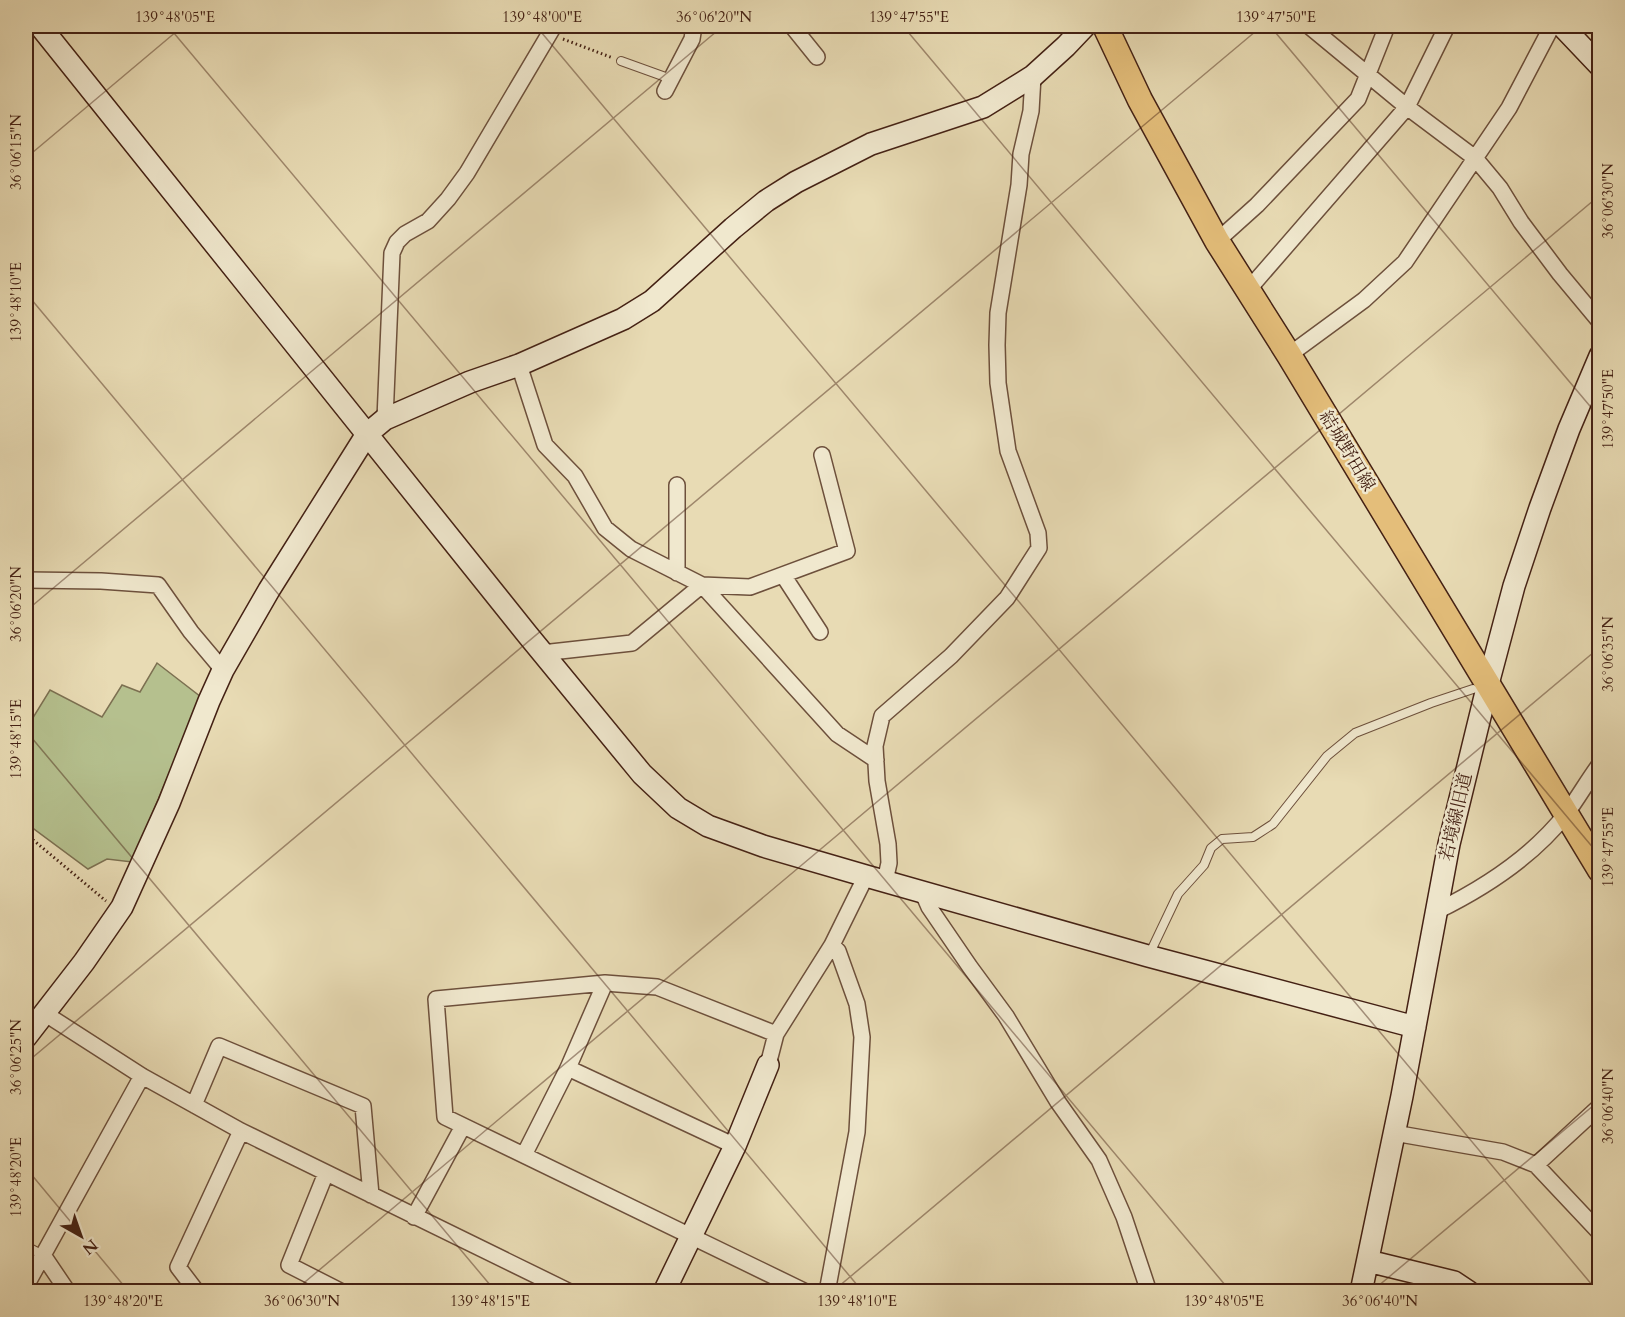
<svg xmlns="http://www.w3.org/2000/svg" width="1625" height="1317" viewBox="0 0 1625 1317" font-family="Cardo,'Noto Serif JP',serif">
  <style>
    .green { fill: #b5c08e; stroke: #7c7051; stroke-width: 1.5 }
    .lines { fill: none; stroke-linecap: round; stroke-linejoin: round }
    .lane-casing { stroke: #6d503c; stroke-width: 10 }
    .street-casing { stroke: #6d503c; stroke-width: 18 }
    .secondary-casing { stroke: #442114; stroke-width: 24 }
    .primary-casing { stroke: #442114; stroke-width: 27 }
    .path { stroke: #442114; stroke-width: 3; stroke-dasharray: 1.5 3; stroke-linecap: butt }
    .lane { stroke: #f0e8ce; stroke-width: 8 }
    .street { stroke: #f0e8ce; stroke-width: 15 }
    .secondary { stroke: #f0e8ce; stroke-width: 21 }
    .primary { stroke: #e4be7a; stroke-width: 24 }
    .ticks { fill: none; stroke: #442114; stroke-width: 1.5; stroke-opacity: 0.45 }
    .labels { text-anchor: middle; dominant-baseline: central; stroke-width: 5; stroke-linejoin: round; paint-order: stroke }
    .street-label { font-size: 18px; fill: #442114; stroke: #f0e8ce }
    .neatline { fill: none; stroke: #442114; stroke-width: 2 }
    .ticks-label { font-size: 15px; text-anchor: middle; fill: #442114 }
  </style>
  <rect width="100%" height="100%" fill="#e8dbb4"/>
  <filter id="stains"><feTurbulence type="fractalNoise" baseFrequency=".00333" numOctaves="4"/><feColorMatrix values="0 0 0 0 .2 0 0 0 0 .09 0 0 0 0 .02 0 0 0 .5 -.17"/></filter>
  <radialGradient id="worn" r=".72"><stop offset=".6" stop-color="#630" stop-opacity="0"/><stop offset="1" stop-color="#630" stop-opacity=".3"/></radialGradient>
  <path class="green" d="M157,663L201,697L132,862L107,859L88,869L26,823V729L50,690L102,717L122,685L140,692Z"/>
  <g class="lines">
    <defs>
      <path id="lane" d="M621,61L671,79
        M1149,955L1178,894L1204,865L1211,848L1222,839L1253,837L1273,824L1327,756L1355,733L1431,703L1473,689
        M26,1246L43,1255"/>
      <path id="street" d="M792,26L817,57
        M1309,26L1407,107L1475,158L1500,188L1521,222L1560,274L1600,322
        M665,91L692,39L694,26
        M1217,241L1257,205L1358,99L1387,26
        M1248,290L1407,107L1447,26
        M1289,355L1364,300L1405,262L1509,108L1552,26
        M519,365L545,445L575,476L605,528L631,549L702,585L837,734L876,760
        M385,419L392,253L397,242L405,234L428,221L448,199L467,173L554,26
        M677,485V573
        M783,575L820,632
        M26,580L101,581L158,585L191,632L223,670
        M542,653L632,643L702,585L750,587L847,551L822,455
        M885,881L889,863L888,844L877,781L875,746L882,716L951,656L1007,598L1039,548L1038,533L1008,451L998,383L997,345L998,313L1019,185L1021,154L1031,111L1033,76
        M922,891L929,907L970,967L1006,1016L1058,1102L1099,1160L1124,1217L1149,1292
        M1437,911C1484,888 1533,856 1566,814C1578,798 1588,780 1600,764
        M44,1013L142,1076L241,1131L570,1292
        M776,1034L657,987L605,983L436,999L445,1117L806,1292
        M768,1065L776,1034L832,945L866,876
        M568,1068L735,1146
        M194,1105L219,1046L363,1106L371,1195
        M1394,1133L1503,1152L1536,1165L1600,1233
        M524,1155L568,1068L605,983
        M1536,1165L1600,1106
        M326,1173L289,1265L342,1292
        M414,1217L463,1126
        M43,1255L68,1292
        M26,1286L142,1076
        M197,1292L178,1267L241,1131
        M827,1292L857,1132L862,1037L857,1004L838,951L832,945"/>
      <path id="secondary" d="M40,26L527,634L642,774L678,808L708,826L763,846L866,876L1148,956L1415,1027
        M1562,26L1600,66
        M26,1037L84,962L122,907L169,803L209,701L223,670L269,590L367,434L385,419L470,382L519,365L623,319L652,301L733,228L766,201L796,182L871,144L983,107L1033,76L1066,46L1085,26
        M1368,1261L1454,1282L1469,1292
        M664,1292L735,1146L768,1065
        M1361,1292L1402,1096L1449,844L1488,684L1514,586L1540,508L1569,429L1600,356"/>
      <path id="primary" d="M1105,26L1140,100L1217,241L1289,355L1600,870"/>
    </defs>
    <use href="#lane" class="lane-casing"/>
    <use href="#street" class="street-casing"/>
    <use href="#secondary" class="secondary-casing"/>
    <use href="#primary" class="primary-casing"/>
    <path class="path" d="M563,39L613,58
      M26,834L106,901"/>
    <use href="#lane" class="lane"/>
    <use href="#street" class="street"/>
    <use href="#secondary" class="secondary"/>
    <use href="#primary" class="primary"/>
  </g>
  <path class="ticks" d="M168,26L1231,1292M536,26L1598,1292M903,26L1600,856M1270,26L1600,418M26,158L183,26M26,293L863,1292M26,611L723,26M26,731L496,1292M26,1063L1262,26M26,1168L129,1292M293,1292L1600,195M832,1292L1600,647M1371,1292L1600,1100"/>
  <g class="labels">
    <g class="street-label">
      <text transform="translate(1347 451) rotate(59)">結城野田線</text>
      <text transform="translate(1456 817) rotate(-77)">若境線旧道</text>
    </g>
  </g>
  <rect width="1625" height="1317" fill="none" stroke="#e8dbb4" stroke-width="66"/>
  <g transform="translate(81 1236) rotate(140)" stroke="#f0e8ce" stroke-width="4.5" paint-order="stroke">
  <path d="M0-4.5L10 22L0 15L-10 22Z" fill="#442114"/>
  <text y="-9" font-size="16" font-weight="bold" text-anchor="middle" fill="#442114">N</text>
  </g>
  <rect x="33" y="33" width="1559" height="1251" class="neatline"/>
  <g class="ticks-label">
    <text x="175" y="22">139°48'05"E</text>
    <text x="542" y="22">139°48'00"E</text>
    <text x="714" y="22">36°06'20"N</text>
    <text x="909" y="22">139°47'55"E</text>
    <text x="1276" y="22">139°47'50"E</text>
    <text transform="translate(16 152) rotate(-90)" y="5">36°06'15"N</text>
    <text transform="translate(1608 201) rotate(-90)" y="5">36°06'30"N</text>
    <text transform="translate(16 302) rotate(-90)" y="5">139°48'10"E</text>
    <text transform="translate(1608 409) rotate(-90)" y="5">139°47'50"E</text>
    <text transform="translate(16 604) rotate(-90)" y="5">36°06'20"N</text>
    <text transform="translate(1608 654) rotate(-90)" y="5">36°06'35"N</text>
    <text transform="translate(16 739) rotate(-90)" y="5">139°48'15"E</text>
    <text transform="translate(1608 847) rotate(-90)" y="5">139°47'55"E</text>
    <text transform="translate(16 1057) rotate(-90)" y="5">36°06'25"N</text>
    <text transform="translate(1608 1106) rotate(-90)" y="5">36°06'40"N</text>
    <text transform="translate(16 1177) rotate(-90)" y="5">139°48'20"E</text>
    <text x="123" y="1306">139°48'20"E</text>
    <text x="302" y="1306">36°06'30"N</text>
    <text x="490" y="1306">139°48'15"E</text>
    <text x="857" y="1306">139°48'10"E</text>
    <text x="1224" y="1306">139°48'05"E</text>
    <text x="1380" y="1306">36°06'40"N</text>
  </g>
  <rect width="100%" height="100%" filter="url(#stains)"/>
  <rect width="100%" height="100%" fill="url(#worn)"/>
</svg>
